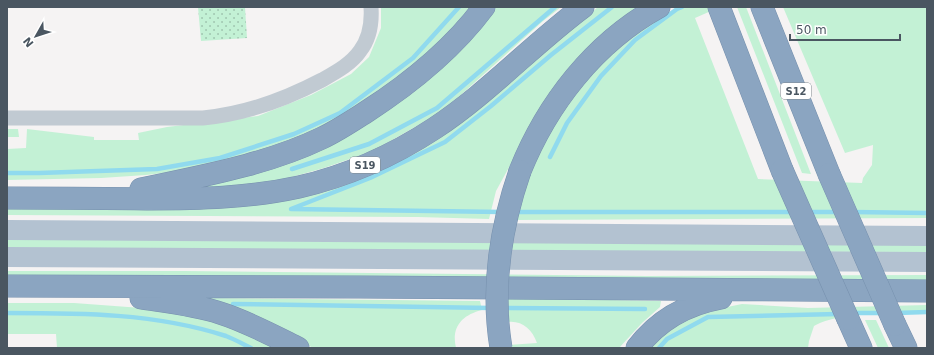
<svg xmlns="http://www.w3.org/2000/svg" width="934" height="355" viewBox="0 0 934 355" font-family="'DejaVu Sans',sans-serif">
  <style>
    .grass { fill: #c3f1d5 }
    .park { fill: url(#park-dots) }
    .lines { fill: none; stroke-linecap: round; stroke-linejoin: round }
    .stream { stroke: #90daee; stroke-width: 4.5 }
    .highway-casing { stroke: #7690ad; stroke-width: 23 }
    .minor { stroke: #c1cad2; stroke-width: 15 }
    .major { stroke: #b3c2d1; stroke-width: 20 }
    .highway { stroke: #8ba5c1; stroke-width: 22 }
    .highway-bridge-casing { stroke: #7690ad; stroke-width: 23; stroke-linecap: butt }
    .highway-bridge { stroke: #8ba5c1; stroke-width: 22 }
    .labels { text-anchor: middle; dominant-baseline: central; stroke-width: 3.5; stroke-linejoin: round; paint-order: stroke }
    .shield { fill: #fff; stroke: #808990; stroke-width: 1 }
    .shield-label { font-size: 10px; font-weight: bold; fill: #4a5661 }
  </style>
  <defs>
    <pattern id="park-dots" width="8" height="8" patternUnits="userSpaceOnUse"><rect width="8" height="8" fill="#c3f1d5"/><path d="M2 2h.1M6 6h.1" fill="none" stroke="#a0c6b0" stroke-width="1.8" stroke-linecap="round"/></pattern>
  </defs>
  <rect width="100%" height="100%" fill="#f5f3f3"/>
  <path class="grass" d="M381,7H472L444,40L408,71L368,100L322,128L274,150L197,169L146,175L101,178L7,180V149L26,148L27,129L94,137V140H139L138,133L167,127L258,116L311,95L351,74L369,57L381,28Z
    M494,7H561L543,21L443,111L373,151L324,168L281,180L228,187L196,189L317,148Z
    M598,7H646L518,151L496,191L489,219L418,217L7,215V205L370,174L420,150L457,126Z
    M681,7H720L695,18L758,179L862,183L863,178L872,165L873,145L845,153L783,7H927V218L513,220L525,181L557,117L597,67L639,30Z
    M737,7H746L811,174L802,173Z
    M7,129H18L19,137H7Z
    M7,239L927,245V252L7,251Z
    M7,271H184L647,276L927,275V285L7,280Z
    M200,298L480,301L482,310C462,315 451,327 456,348H313L284,331Z
    M506,298L661,301L660,307L642,323L619,348H508V345L537,343C532,329 522,320 507,322Z
    M7,303H74L182,311L224,324L276,348H57L56,334H7Z
    M742,304L808,308L927,305V314C899,310 838,312 814,326L809,341L808,348H647L656,336L698,313Z
    M865,320H876L889,348H878Z"/>
  <path class="park" d="M198,7H245L247,38L201,41Z"/>
  <g class="lines">
    <path class="stream" d="M550,157L567,123L601,76L635,40L677,9L682,7
      M292,169L369,144L437,108L555,7
      M7,173H39L157,169L220,158L294,134L340,113L413,58L459,7
      M501,212L291,209L370,178L445,142L491,106L551,55L612,7
      M515,212H793
      M807,212H839
      M853,212L927,213
      M233,304L491,308
      M502,308L645,309
      M7,313C81,313 155,313 226,336C234,339 243,344 251,348
      M852,313H882
      M896,313L927,312
      M659,348L667,339L708,317L838,314"/>
    <defs>
      <path id="highway" d="M719,7L782,170
        M762,7L829,174
        M520,171C547,104 594,43 659,7
        M141,189C201,176 266,165 322,138C337,131 352,121 366,112C411,83 452,50 484,7
        M7,198C54,198 100,198 147,199C198,199 249,198 299,187C347,176 394,155 435,128C488,93 532,45 583,7
        M7,286L361,287L927,291
        M141,298C167,302 195,305 220,313C246,321 274,336 298,348
        M848,319L861,348
        M895,325L906,348
        M637,348C658,320 688,304 721,298"/>
    </defs>
    <use href="#highway" class="highway-casing"/>
    <path class="minor" d="M7,118H203C246,114 284,100 322,80C336,72 351,64 360,51C370,38 372,22 371,7"/>
    <path class="major" d="M7,230L927,236
      M7,257L927,262"/>
    <use href="#highway" class="highway"/>
    <defs>
      <path id="highway-bridge" d="M782,170L848,319
        M829,174L895,325
        M501,348C491,287 500,229 520,171"/>
    </defs>
    <use href="#highway-bridge" class="highway-bridge-casing"/>
    <use href="#highway-bridge" class="highway-bridge"/>
  </g>
  <g class="labels">
    <g class="shield">
      <rect x="781" y="83" width="30" height="16" rx="3"/>
      <rect x="350" y="157" width="30" height="16" rx="3"/>
    </g>
    <g class="shield-label">
      <text x="796" y="91">S12</text>
      <text x="365" y="165">S19</text>
    </g>
  </g>
  <rect width="934" height="355" fill="none" stroke="#4a5661" stroke-width="16"/>
  <g transform="translate(36 36) rotate(231)" stroke="#ffffff" stroke-width="3" paint-order="stroke">
  <path d="M0-3L7 15L0 10L-7 15Z" fill="#4a5661"/>
  <text y="-6" font-size="11" font-weight="bold" text-anchor="middle" fill="#4a5661">N</text>
  </g>
  <path d="M790 34v6h110v-6" fill="none" stroke="#4a5661" stroke-width="2"/>
  <text x="796" y="34" font-size="12" fill="#4a5661" stroke="#ffffff" stroke-width="3" paint-order="stroke">50 m</text>
</svg>
